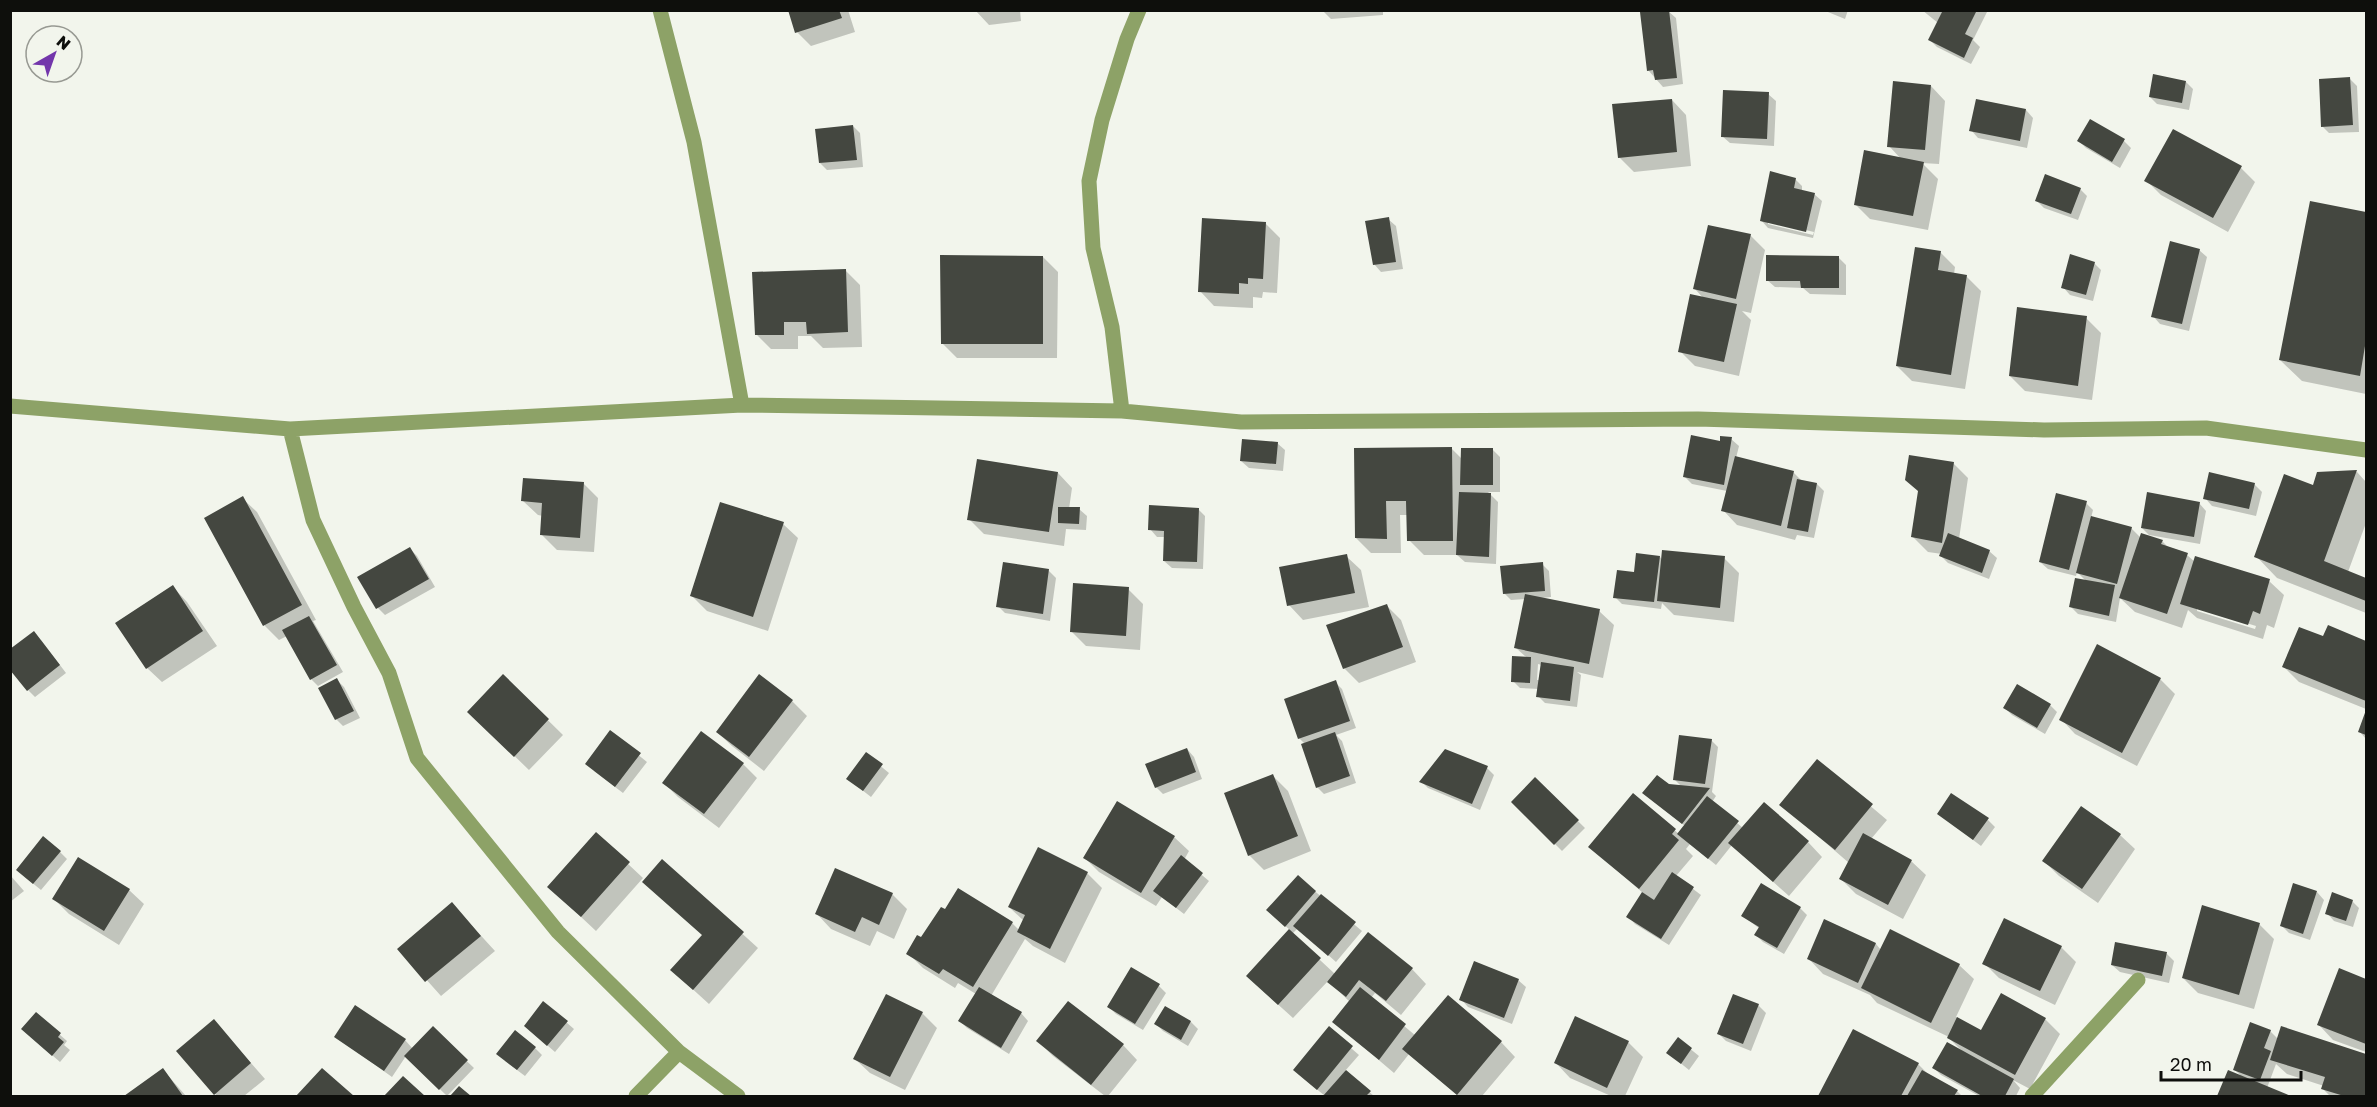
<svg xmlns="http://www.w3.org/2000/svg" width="2377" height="1107" viewBox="0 0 2377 1107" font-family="'Golos Text',sans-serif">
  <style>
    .shadow { fill: #0003; fill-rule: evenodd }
    .building { fill: #444740 }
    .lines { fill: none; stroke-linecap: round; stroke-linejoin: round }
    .minor { stroke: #8da267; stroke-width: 15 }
  </style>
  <rect width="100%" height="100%" fill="#f2f5ec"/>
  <path class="shadow" d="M790,10H848L855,32L811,46L797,32Z
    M975,10H1020L1021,21L989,25Z
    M1322,10H1383V15L1331,19Z
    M1823,10H1848L1845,19Z
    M1922,10L1987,12L1973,40L1980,47L1971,64L1937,47L1930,40L1938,23Z
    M1668,11L1676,18L1683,84L1663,87L1648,70Z
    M2350,79L2357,86L2359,132L2329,133L2322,126Z
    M2186,82L2193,89L2189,110L2157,104L2150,97Z
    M1931,86L1945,101L1939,164L1922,163L1938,179L1928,230L1870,219L1855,204L1902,160L1889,146Z
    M1768,94L1776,101L1774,146L1730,143L1722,136Z
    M1672,100L1686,115L1691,166L1634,172L1619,157Z
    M2026,110L2033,118L2027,148L1978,138L1971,130Z
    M2090,121L2124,141L2131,148L2120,168L2086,148L2079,141Z
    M853,126L860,133L863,167L827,170L820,163Z
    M2241,168L2255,182L2228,232L2161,195L2146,180Z
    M1795,179L1802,186V191L1814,194L1822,201L1813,238L1768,228L1761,220ZM1768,221L1814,232L1813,235L1768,224Z
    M2080,189L2087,196L2078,220L2044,208L2037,201Z
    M2311,202L2366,213V394L2302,381L2280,360Z
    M1388,219L1396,226L1403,269L1381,272L1374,264Z
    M1265,223L1280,238L1277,293L1263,292L1262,298L1253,297V308L1214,306L1200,291Z
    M1750,235L1765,250L1751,313L1742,311L1751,320L1739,376L1695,366L1680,351L1704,299L1695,289Z
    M2199,250L2207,257L2189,331L2160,324L2153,316Z
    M1940,252L1955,267L1954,274L1966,276L1981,291L1965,389L1912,381L1897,366Z
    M1043,257L1058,272L1057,358H957L942,343Z
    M1839,258L1846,265V295L1810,294L1803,288L1775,287L1767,280Z
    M2094,263L2101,270L2093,301L2070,295L2063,287Z
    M845,270L860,285L862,347L823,348L811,336H798V349H771L757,335Z
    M2086,318L2101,333L2092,400L2025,391L2010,376Z
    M1731,439L1739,446L1736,458L1793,472L1802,481L1817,484L1824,491L1814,538L1797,535L1795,540L1737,525L1723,510L1727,491L1692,484L1685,477L1721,443Z
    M1277,443L1285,450L1283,471L1249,468L1241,461Z
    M1451,448L1462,459L1493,450L1500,457V492H1488L1498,502L1496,564L1465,562L1457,555H1424L1409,540L1408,515H1400L1401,553H1371L1356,538V449Z
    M1953,463L1968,478L1959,539L1989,551L1997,558L1989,579L1948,563L1941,556L1942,554L1928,552L1913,537Z
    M2357,472L2366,482V523L2348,572L2366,579V613L2277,578L2256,556L2314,487L2319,473Z
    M1058,473L1072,488L1069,509H1079L1087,516L1086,530L1066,529L1064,546L984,534L969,519Z
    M583,483L598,498L594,552L557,550L542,535L543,516L538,515L523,501Z
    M2254,484L2262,492L2256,516L2212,506L2205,498Z
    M242,498L257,512L316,620L313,621L343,672L318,686L311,679L287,636L279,640L265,626L206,518Z
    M2086,503L2093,510L2091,518L2131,528L2141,538L2162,541L2169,548L2187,555L2195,562L2269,581L2284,595L2274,628L2267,625L2263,639L2197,618L2188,610L2182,628L2135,612L2120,598L2116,622L2078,614L2071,607L2086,581L2077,572L2076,576L2048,569L2040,562ZM2197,608L2256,626L2255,629L2197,611Z
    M2199,503L2206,511L2200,544L2149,535L2142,528Z
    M1198,509L1205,516L1203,569L1172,568L1164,561L1165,537H1157L1150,529Z
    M783,524L798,538L768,631L707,611L692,596Z
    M410,549L417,556L435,587L385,615L378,608Z
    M1346,556L1361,570L1369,607L1303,620L1289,605Z
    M1660,557L1663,561L1724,558L1739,573L1734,622L1674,615L1662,603L1661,609L1622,604L1615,597L1635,574Z
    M1542,564L1549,571L1551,597L1541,598L1599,611L1614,625L1603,678L1577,672L1581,675L1577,707L1545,703L1538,696L1539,689L1520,688L1513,681L1527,658L1516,648L1525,599L1511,600L1504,593ZM1538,664L1542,665L1540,680H1537Z
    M1048,570L1056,578L1050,621L1005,613L998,606Z
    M173,587L187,602L217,646L162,682L147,668Z
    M1128,589L1143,604L1140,650L1086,646L1071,631Z
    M1386,605L1401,620L1416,662L1359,683L1344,668Z
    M2329,627L2366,642V709L2299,682L2284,667L2324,638Z
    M41,640L66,673L35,697L28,690Z
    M503,676L563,735L529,770L469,712Z
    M2160,679L2175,694L2137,766L2075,734L2061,719Z
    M337,680L344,687L360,718L343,726L336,719Z
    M1335,682L1342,689L1356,728L1336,735L1342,741L1356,783L1324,794L1317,787L1305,744L1299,738Z
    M792,701L807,716L764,771L732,746L717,732Z
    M2050,705L2057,712L2045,734L2012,715L2005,708Z
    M2366,714V739L2359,731Z
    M610,732L647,762L623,793L594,771Z
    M1711,740L1718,747L1712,792L1716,796L1712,802L1743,828L1808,842L1822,857L1789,896L1732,845L1716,865L1690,844L1686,849L1693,856L1676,876L1701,895L1669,945L1635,924L1628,916L1643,893L1590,847L1633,795L1679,834L1685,826L1652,800L1668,785L1682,787L1675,780Z
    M1187,749L1194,757L1202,779L1163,794L1156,787Z
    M866,754L889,773L871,797L848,779Z
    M1817,761L1887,820L1871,839L1911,861L1926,875L1903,919L1856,894L1841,879L1849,863L1782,805Z
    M743,764L757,778L719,828L678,797L664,783Z
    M1487,768L1494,775L1480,810L1428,788L1421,781Z
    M1273,776L1288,791L1311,851L1264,870L1249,855Z
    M1535,779L1585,828L1562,851L1513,802Z
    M1939,814L1988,820L1995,827L1981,846Z
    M596,834L643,878L596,931L564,901Z
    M2120,835L2135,849L2098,903L2059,876L2044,861Z
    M1174,837L1189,851L1184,860L1209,881L1184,914L1162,897L1156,906L1099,872L1085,858Z
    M60,852L67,859L41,890L25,877Z
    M662,861L758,948L709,1004L687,984L703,935Z
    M836,870L892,894L907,909L894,939L877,931L870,946L831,929L817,914Z
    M1087,873L1102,888L1065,963L1033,946L1025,939L991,996L1021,1013L1028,1021L1009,1054L967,1028L960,1021L976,994L958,983L955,988L923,968L908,953L921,940L1012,923L1019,930L1024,921L1009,907Z
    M10,875L24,891L10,902Z
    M1298,877L1362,931L1336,962L1298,928L1292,934L1335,974L1412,969L1426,984L1401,1015L1375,993L1371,998L1416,1036L1501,1042L1515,1057L1482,1096H1458L1409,1054L1394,1073L1334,1022L1350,1002L1328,981L1293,1018L1263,991L1290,930L1275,917Z
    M129,890L144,904L119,945L69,914L54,899Z
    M2317,892L2324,900L2310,940L2289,933L2282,926Z
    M2352,901L2359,908L2353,927L2334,921L2327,913Z
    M452,904L495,951L441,996L399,949Z
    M1800,908L1807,915L1784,954L1763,942L1756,935L1760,929L1743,916Z
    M1825,921L1876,944L1881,950L1959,965L1974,979L1956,1017L1982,1032L2045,1019L2060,1034L2030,1089L2013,1080L2020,1088L2016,1096H1979L1941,1075L1934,1068L1962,1051L1947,1036L1877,1003L1870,995L1823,974L1809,959Z
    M2259,924L2274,939L2254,1009L2198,993L2183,978Z
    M2117,944L2167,954L2174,961L2169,983L2120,972L2112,965Z
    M2061,947L2076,962L2055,1005L1999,978L1984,963Z
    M2340,970L2366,981V1052L2333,1040L2319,1025Z
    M1518,980L1526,987L1512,1024L1468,1007L1461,999Z
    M1159,986L1166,993L1143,1030L1116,1014L1109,1007Z
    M544,1003L574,1029L555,1052L533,1033Z
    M1758,1005L1766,1013L1751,1051L1726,1041L1719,1034Z
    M1165,1008L1191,1022L1198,1029L1188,1046L1163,1031L1156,1024Z
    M922,1013L937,1028L905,1090L870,1073L855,1059Z
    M36,1014L67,1041L64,1045L70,1050L60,1062L30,1036Z
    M214,1021L265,1079L244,1096H217L178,1051Z
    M2282,1028L2366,1056V1096H2330L2323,1089L2324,1086L2287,1074L2276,1064L2267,1088L2287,1096H2218L2229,1072L2243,1078L2235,1070L2270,1031L2278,1039Z
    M433,1029L474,1068L447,1096L406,1056L392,1077L336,1037L405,1040L413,1049Z
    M1329,1029L1359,1055L1345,1071L1374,1096H1325L1302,1077Z
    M1853,1031L1918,1064L1929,1075L1957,1091L1962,1096H1820Z
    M1678,1039L1699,1056L1689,1070L1668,1053Z
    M1038,1041L1123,1045L1137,1060L1108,1096H1105L1053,1056Z
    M1628,1042L1643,1057L1625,1096H1611L1570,1078L1556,1063Z
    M535,1048L542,1055L525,1076L505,1061Z
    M163,1070L186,1096H127Z
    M322,1070L352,1096H298Z
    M403,1078L423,1096H386Z"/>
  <path class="building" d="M788,10H839L842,18L795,33Z
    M1669,10L1677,78L1655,80L1653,70L1647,71L1640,12Z
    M1943,10H1977L1965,34L1973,38L1964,58L1928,40Z
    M2153,74L2186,81L2182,103L2149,97Z
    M2350,77L2353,125L2321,127L2319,79Z
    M1893,81L1931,85L1925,150L1887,147Z
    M1723,90L1769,92L1767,139L1721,137Z
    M1672,99L1677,152L1618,158L1612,104Z
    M1976,99L2026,109L2020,141L1969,131Z
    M2090,119L2125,139L2112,162L2077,141Z
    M853,125L857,160L819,163L815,129Z
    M2173,129L2242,166L2213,218L2144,181Z
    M1864,150L1924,162L1913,216L1854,205Z
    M1770,171L1796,178L1794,188L1815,193L1806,232L1760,221Z
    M2045,174L2081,188L2071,214L2035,201Z
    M2310,201L2366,212V340L2360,376L2279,360Z
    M1389,217L1396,262L1373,265L1365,221Z
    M1202,218L1266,222L1263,279L1248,278V284L1239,283V294L1198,292Z
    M1708,225L1751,234L1736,299L1693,289Z
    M2170,241L2200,249L2182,324L2151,317Z
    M1915,247L1941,251L1938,270L1967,275L1951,375L1896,366Z
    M2070,254L2095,262L2086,295L2061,288Z
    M940,255L1043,256V344H941Z
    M1766,255L1839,256V288H1801L1800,281H1766Z
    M846,269L848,332L807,334L806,322H784V335H755L752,272Z
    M1690,294L1737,304L1724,362L1678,352Z
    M2017,307L2087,316L2078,386L2009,376Z
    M1691,435L1720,441V436L1732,437L1724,485L1683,477Z
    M1242,439L1278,442L1276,464L1240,461Z
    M1452,447L1453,541H1407L1406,501H1386L1387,539L1355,538L1354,448Z
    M1461,448H1493V485H1460Z
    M1909,455L1954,462L1942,543L1911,537L1918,491L1905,480Z
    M1735,456L1794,471L1781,526L1721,511Z
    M977,459L1058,472L1049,532L967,520Z
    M2357,470L2324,561L2366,578V601L2254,557L2284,474L2313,485L2317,472Z
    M2209,472L2255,483L2249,509L2203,499Z
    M523,478L584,482L580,538L540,535L542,503L521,501Z
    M1797,479L1817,483L1808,532L1787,528Z
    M1459,492L1491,493L1489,557L1456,555Z
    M2147,492L2200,502L2194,537L2141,528Z
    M2056,493L2087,501L2069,570L2039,562Z
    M243,496L302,605L263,626L204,518Z
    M720,502L784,522L753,617L690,596Z
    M1149,505L1199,508L1197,562L1163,561L1164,531L1148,530Z
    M1058,507H1080L1079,524L1058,523Z
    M2091,516L2132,527L2117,584L2076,573Z
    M1948,533L1990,550L1982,573L1939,556Z
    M2141,533L2163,540L2161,544L2188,553L2167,614L2119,598Z
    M410,547L429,579L376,609L357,577Z
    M1662,550L1725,556L1720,608L1657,601Z
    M1636,553L1660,556L1654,602L1613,598L1617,570L1634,572Z
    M1347,554L1355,593L1287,606L1279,567Z
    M2195,556L2270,579L2260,614L2253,611L2248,625L2180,604Z
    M1003,562L1049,569L1043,614L996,607Z
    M1543,562L1545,591L1503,594L1500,566Z
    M2075,578L2115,585L2109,616L2069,607Z
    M1073,583L1129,587L1126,636L1070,632Z
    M173,585L203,631L146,669L115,623Z
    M1525,594L1600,609L1589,664L1514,648Z
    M1387,604L1403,647L1343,669L1326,625Z
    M309,616L337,665L310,680L282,630Z
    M2328,625L2366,641V701L2282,667L2299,627L2323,636Z
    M34,631L60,665L27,691L10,670V649Z
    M2097,644L2161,678L2122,753L2059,720Z
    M1512,656L1531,657L1530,683L1511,682Z
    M1541,662L1574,667L1570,701L1536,697Z
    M503,674L549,719L514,757L467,712Z
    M759,674L793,700L749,757L716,732Z
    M337,678L354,711L335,720L318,688Z
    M1336,680L1350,721L1298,739L1284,699Z
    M2017,684L2051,704L2037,728L2003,708Z
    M2366,710V735L2358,732Z
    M610,730L641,753L615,787L585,764Z
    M701,731L744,763L704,814L662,783Z
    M1335,732L1350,776L1316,788L1301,744Z
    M1679,735L1712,739L1705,784L1673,780Z
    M1187,748L1196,772L1155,788L1145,764Z
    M1445,749L1488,766L1472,804L1419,782Z
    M866,752L883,764L863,791L846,779Z
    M1817,759L1873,804L1835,850L1779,805Z
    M1273,774L1298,836L1248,856L1224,793Z
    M1657,775L1669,784L1710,788L1682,824L1642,793Z
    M1535,777L1579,820L1554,845L1511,802Z
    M1633,793L1676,829L1672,834L1679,840L1639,889L1588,847Z
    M1951,793L1989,818L1973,840L1937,814Z
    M1707,796L1739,821L1708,859L1677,834Z
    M1117,801L1175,836L1141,893L1083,858Z
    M1764,802L1809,841L1773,882L1728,843Z
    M2081,806L2121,834L2082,889L2042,861Z
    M596,832L630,862L581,917L547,887Z
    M1863,833L1912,860L1888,905L1839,879Z
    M43,836L61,851L33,884L16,870Z
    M1038,847L1088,872L1050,949L1017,932L1025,915L1008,907Z
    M1181,855L1203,873L1176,908L1153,891Z
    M78,857L130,889L104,931L52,899Z
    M662,859L744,932L693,990L670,970L702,935L642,882Z
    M835,868L893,893L879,925L862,917L855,932L815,914Z
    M1672,872L1694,887L1661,939L1626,917L1642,892L1654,900Z
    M1298,875L1316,891L1285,927L1266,910Z
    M1761,883L1801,907L1777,948L1754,935L1759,927L1741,916Z
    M2293,883L2317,891L2303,934L2280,926Z
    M958,888L1013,922L973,987L943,969L939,974L906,954L917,935L921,937L941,907L945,909Z
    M2332,892L2353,900L2346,921L2325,914Z
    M1321,894L1356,922L1328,956L1293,926Z
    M452,902L481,936L425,982L397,949Z
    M2202,905L2260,923L2239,995L2182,978Z
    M2004,918L2062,946L2040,991L1982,964Z
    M1824,919L1876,943L1858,983L1807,959Z
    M1289,929L1321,958L1278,1005L1246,976Z
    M1890,929L1960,964L1931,1023L1861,988Z
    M1368,932L1413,968L1386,1001L1359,980L1346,997L1327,982Z
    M2115,942L2167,952L2162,976L2111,965Z
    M1474,961L1519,979L1504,1018L1459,1000Z
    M1131,967L1160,984L1135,1024L1107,1007Z
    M2339,968L2366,979V1044L2317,1025Z
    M979,987L1022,1012L1001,1048L958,1021Z
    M1360,987L1406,1024L1379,1060L1332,1022Z
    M2001,993L2046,1018L2015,1075L1947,1038L1957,1017L1981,1030Z
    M886,994L923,1012L890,1077L853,1059Z
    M1733,994L1759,1004L1743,1044L1717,1034Z
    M1448,995L1502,1041L1457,1095L1402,1049Z
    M543,1001L568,1021L547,1046L524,1026Z
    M1068,1001L1124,1044L1091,1085L1036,1041Z
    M355,1005L406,1039L384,1071L334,1037Z
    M1165,1006L1191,1021L1181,1040L1154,1024Z
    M36,1012L61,1033L58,1037L64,1042L52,1056L21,1029Z
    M1575,1016L1629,1041L1607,1088L1554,1063Z
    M214,1019L251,1063L214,1095L176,1051Z
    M2250,1022L2271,1030L2264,1048L2271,1051L2260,1080L2233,1070Z
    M433,1026L468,1060L439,1090L404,1056Z
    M1329,1026L1353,1046L1317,1090L1293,1070Z
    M2281,1026L2366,1054V1096H2344L2321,1089L2325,1077L2270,1060Z
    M1853,1029L1919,1063L1901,1096H1818Z
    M515,1030L536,1047L517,1070L496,1054Z
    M1678,1037L1692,1048L1681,1064L1666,1053Z
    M1947,1042L2014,1079L2005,1096H1982L1932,1068Z
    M163,1068L183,1096H124Z
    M322,1068L354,1096H296Z
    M1346,1070L1371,1091L1366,1096H1323Z
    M1922,1070L1958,1090L1954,1096H1907Z
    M2228,1070L2291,1096H2217Z
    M403,1076L425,1096H384Z
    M459,1086L471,1096H450Z"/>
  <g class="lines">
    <path class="minor" d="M660,10L694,142L742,405
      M10,406L290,429L742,405L1122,411L1241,422L1698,419L2044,430L2206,428L2366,450
      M1122,411L1112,327L1093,248L1089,181L1102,120L1127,39L1139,10
      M290,429L313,520L354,607L389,673L417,758L558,932L679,1052L738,1096
      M636,1096L679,1052
      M2032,1096L2138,980"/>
  </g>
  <rect width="2377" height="1107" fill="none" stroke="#0e0f0c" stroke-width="24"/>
  <g transform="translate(54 54) rotate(40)"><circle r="28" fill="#f2f5ec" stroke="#979992" stroke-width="1.5"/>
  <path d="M0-4.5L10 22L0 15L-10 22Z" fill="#7336ab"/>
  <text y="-9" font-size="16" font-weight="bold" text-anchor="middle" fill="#0e0f0c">N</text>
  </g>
  <path d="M2161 1071v9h140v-9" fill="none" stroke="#0e0f0c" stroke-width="3"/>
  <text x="2170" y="1071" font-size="18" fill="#0e0f0c" stroke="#f2f5ec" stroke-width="4.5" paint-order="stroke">20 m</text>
</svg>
